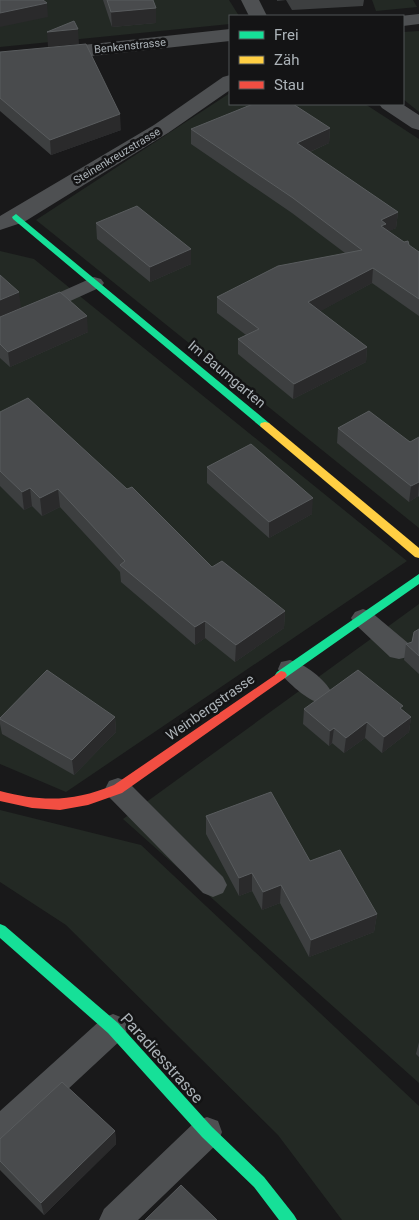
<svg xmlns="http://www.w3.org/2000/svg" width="419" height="1220" viewBox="0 0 419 1220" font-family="Roboto,sans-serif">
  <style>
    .green { fill: #232924 }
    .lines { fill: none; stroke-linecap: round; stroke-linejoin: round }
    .lane { fill: #4e5052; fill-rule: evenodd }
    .street { fill: #4e5052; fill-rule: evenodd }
    .fast { fill: #16e098; fill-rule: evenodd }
    .slow { fill: #ffcf43; fill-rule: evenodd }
    .jam { fill: #f24e42; fill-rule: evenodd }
    .wall { fill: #3d3f40 }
    .shaded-wall { fill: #2a2a2b }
    .building { fill: #494b4d; stroke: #595c5e }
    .labels { text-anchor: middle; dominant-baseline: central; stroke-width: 5; stroke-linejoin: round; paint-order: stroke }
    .far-street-label { font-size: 11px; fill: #acb3b8; stroke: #141415 }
    .street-label { font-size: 14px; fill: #acb3b8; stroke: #141415 }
    .near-street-label { font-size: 16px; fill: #acb3b8; stroke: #141415 }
  </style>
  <rect width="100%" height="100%" fill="#19191a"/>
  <path class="green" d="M0,0H229L239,16H230V24L0,47Z
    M372,0H413L417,7L376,11Z
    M419,31V112L403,99V32Z
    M230,93V104H365L419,139V528L36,220Z
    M0,251L34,259L407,561L66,792L0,764Z
    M419,604V1083L123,819Z
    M0,810L141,845L419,1106V1220H342L278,1135L66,925L0,882Z"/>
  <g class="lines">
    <path class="lane" d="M94,277L101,279L104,283L101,287L0,333V319Z
      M363,609L371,612L408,643L411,650L408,657L399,659L390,657L355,624L351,618L355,612Z
      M290,660C305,664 325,679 332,693L329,700C325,701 321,703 317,702C306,699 283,679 278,669L281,662Z
      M118,778L127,781L223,877L227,885L223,893L213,897L203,893L109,797L105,789L109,781Z
      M113,1014L123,1018L128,1028L123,1038L11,1142L0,1146V1111L103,1018Z
      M207,1117L218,1121L222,1132L218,1143L138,1220H99L104,1209L196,1121Z"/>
    <path class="street" d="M241,0H259L267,16H249Z
      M419,14V24L403,26V16H400Z
      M230,29V41L0,66V54Z
      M230,75V90L168,133L24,222L0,230V216L154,125L223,77Z
      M379,104H402L419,115V130L412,128L382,108Z"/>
    <path class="fast" d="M16,214L269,423L270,425L269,427H261L13,219L12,217Z
      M419,574V584L285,678H277L275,675L277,672Z
      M0,924L5,926L118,1023L212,1127L264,1177L294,1215L297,1220H279L254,1187L202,1137L108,1033L0,938Z"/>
    <path class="slow" d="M265,422L269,423L419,548V558L415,557L261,427L260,425L261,423Z"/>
    <path class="jam" d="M281,671L285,672L287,675L285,678L122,793L88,805L60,810L32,808L0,801V791C42,802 73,802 114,785Z"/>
  </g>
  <path class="wall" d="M103,0H153L156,8V23L112,27Z
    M277,0H364L363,6L292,10L286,0L277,1Z
    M0,52L121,130L51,155L0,111Z
    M330,128L329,143L310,152L398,212L396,228L388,231L419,252V316L372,283L320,311L367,347L366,362L293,399L238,354V339L246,335L217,313V297L345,253L292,213L191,144V129Z
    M96,223L191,264L150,282L97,239Z
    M0,317L88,332L10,367L0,358Z
    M0,412L212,567L285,611L284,628L235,662L205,638L195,645L121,582L120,572L60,507L42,516L32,506L24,510L0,486Z
    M338,428L410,442L419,437V497L418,496L409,502L337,443Z
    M207,467L312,514L269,538L207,483Z
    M419,629V674L404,660L406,644L412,642Z
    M304,709L403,710L411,717L409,732L382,753L365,738L344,753L332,743L329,746L303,724Z
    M115,717L116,732L74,775L2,734L0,724V718Z
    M206,816L310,861L377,914L374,932L309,957L280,903L262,910L252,891L239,896L206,834Z
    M419,1042V1057L416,1054Z
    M115,1131L116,1144L44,1215L0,1170V1139Z"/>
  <path class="shaded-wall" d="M47,3L48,17L0,27V13Z
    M156,8V23L112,27L111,12Z
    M78,29L79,44L48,47L47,32Z
    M120,114L121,130L51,155L50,140Z
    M330,128L329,143L296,158L297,143Z
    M398,212L396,228L385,233L379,241L381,220Z
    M191,249V264L150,282V267Z
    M373,268L372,283L308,318V302Z
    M19,292L21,308L0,317V300Z
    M87,316L88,332L10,367L8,352Z
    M367,347L366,362L293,399L294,384Z
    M419,482L418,496L409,502L411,486Z
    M30,488L32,506L24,510L22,492Z
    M58,489L60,507L42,516L40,498Z
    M313,498L312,514L269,538V522Z
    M285,611L284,628L235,662L236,645Z
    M205,621V638L195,645V627Z
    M115,717L116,732L74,775L72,760Z
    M411,717L409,732L382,753L384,737Z
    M367,722L365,738L344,753L346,738Z
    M334,728L332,743L329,746L330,731Z
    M252,873V891L239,896V878Z
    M281,885L280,903L262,910L263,892Z
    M377,914L374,932L309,957L311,940Z
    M115,1131L116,1144L44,1215L41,1203Z"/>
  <path class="building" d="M0,0H43L47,3L0,13Z
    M107,0H153L156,8L111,12Z
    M74,21L78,29L47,32Z
    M86,44L120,114L50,140L0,98V52Z
    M253,104H293L330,128L297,143L398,212L381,220L386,224L381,226L404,242L408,241L409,245L419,252V299L373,268L308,302L367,347L294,384L238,339L259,329L217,297L278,266L362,250L293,198L191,129Z
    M137,206L191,249L150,267L96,223Z
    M0,275L19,292L0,300Z
    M60,292L87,316L8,352L0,344V317Z
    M28,398L127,489L132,487L212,567L222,561L285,611L236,645L205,621L195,627L120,565L125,561L58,489L40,498L30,488L22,492L0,471V412Z
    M369,411L410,442L419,437V482L411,486L338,428Z
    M251,444L313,498L269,522L207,467Z
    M419,629V656L406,644L412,642L414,632Z
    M47,670L115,717L72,760L0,719V718Z
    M358,670L403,706L400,708L411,717L384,737L367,722L346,738L334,728L330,731L304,709Z
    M271,792L310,861L340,850L377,914L311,940L281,885L263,892L252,873L239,878L206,816Z
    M62,1082L115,1131L41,1203L0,1161V1139Z
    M181,1185L217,1220H145Z"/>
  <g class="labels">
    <g class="far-street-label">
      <text transform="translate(130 46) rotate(-6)">Benkenstrasse</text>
      <text transform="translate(117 156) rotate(-31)">Steinenkreuzstrasse</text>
    </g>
    <g class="street-label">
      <text transform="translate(227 374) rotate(40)">Im Baumgarten</text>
      <text transform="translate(210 707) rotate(-35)">Weinbergstrasse</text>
    </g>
    <g class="near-street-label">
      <text transform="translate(162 1058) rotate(48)">Paradiesstrasse</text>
    </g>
  </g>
  <rect x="229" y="15" width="175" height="90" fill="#141415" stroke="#515456"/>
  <rect x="239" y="31" width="25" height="8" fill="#16e098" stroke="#515456"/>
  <text x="274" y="40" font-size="15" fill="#acb3b8">Frei</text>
  <rect x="239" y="56" width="25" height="8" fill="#ffcf43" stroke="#515456"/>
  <text x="274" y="65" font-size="15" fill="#acb3b8">Zäh</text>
  <rect x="239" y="81" width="25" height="8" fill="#f24e42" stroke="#515456"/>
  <text x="274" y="90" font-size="15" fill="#acb3b8">Stau</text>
</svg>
